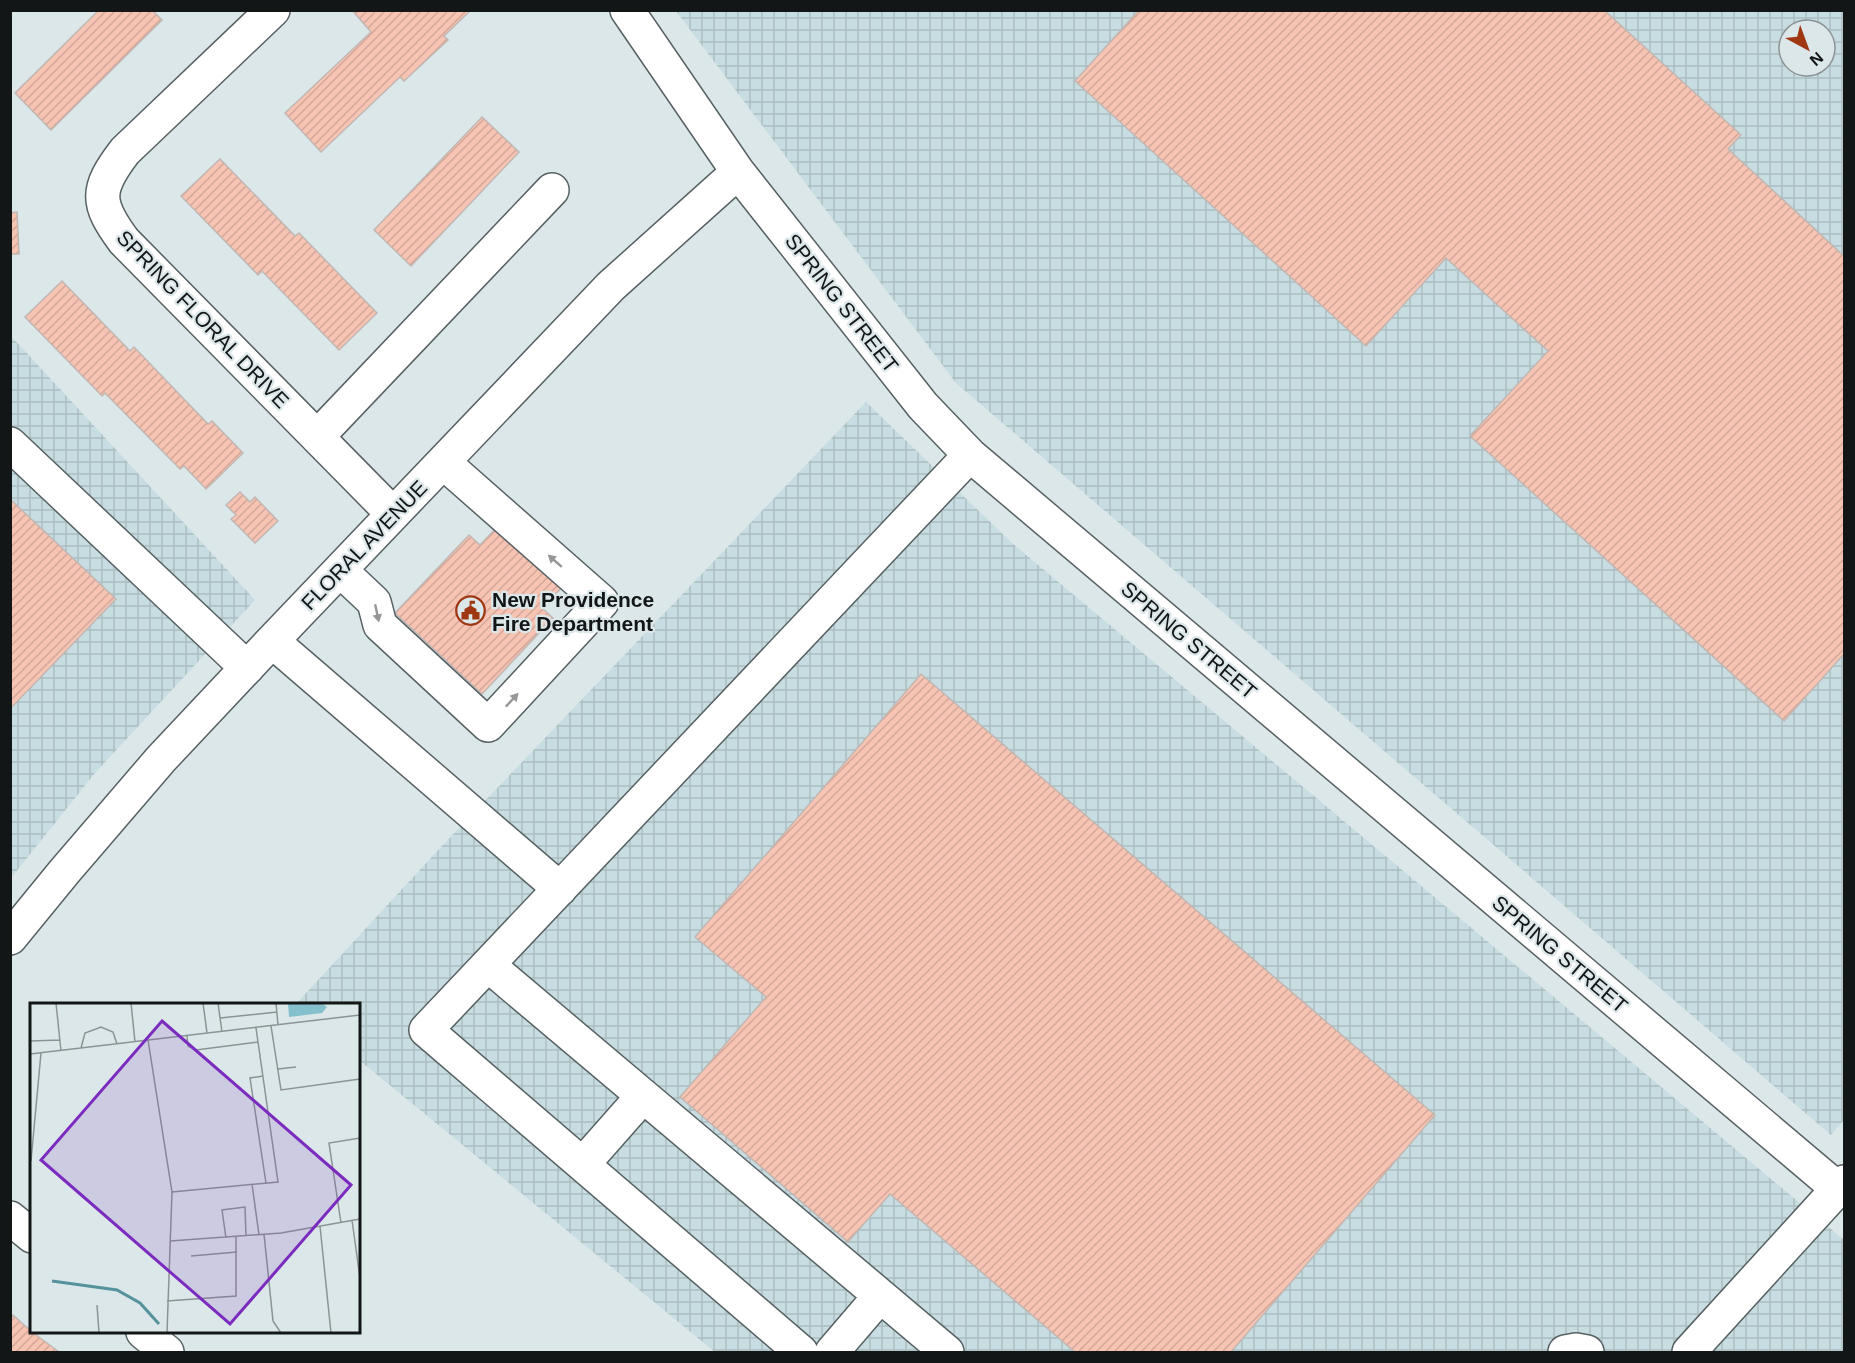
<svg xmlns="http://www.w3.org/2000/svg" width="1855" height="1363" viewBox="0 0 1855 1363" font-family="Arial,sans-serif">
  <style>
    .industrial { fill: url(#industrial-grid); fill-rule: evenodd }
    .building { fill: url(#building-hatch); stroke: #c1b7b3; stroke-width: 1.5 }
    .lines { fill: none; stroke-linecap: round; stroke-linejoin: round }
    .minor-casing { stroke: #576163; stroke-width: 36 }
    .minor { stroke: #fff; stroke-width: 33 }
    .oneway { fill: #959697 }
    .labels { text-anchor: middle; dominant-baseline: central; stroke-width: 4.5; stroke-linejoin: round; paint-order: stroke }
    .street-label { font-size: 21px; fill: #131617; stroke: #dce7e9 }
    .poi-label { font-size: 21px; font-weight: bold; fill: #131617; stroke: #dce7e9; text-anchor: start }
    .inset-river { fill: none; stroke: #56929c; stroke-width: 3 }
    .inset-road { fill: none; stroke: #8c9395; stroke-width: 1.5 }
    .view { fill: #7b2cbf; fill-opacity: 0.15; stroke: #7b2cbf; stroke-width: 3 }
    .inset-edge { fill: none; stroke: #131617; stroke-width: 3 }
  </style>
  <defs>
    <pattern id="industrial-grid" width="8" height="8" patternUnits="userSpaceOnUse" patternTransform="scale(1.5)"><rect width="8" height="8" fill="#c8dde1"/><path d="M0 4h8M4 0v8" fill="none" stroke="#abbdc0"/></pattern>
    <pattern id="building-hatch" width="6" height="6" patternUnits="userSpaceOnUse" patternTransform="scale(1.5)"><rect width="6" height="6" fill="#f7c3b3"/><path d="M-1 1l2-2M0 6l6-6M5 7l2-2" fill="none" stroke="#d3a799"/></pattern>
  </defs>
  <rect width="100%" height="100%" fill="#dce7e9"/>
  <path class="industrial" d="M676,11H1844V1120L1831,1135L956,383ZM1789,30H1825V66H1789Z
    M11,336L255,600L95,773L11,878Z
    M866,402L1013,544L1844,1240V1352H715L359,1060L358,1004H296L441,847Z"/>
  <path class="building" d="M99,10H152L162,20L51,130L15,93Z
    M471,10L444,36L448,40L404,81L400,77L321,152L285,113L371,32L352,10Z
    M1139,10H1604L1741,135L1728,149L1844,256V654L1784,721L1470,436L1548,351L1446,258L1366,346L1075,81Z
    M482,117L519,152L411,266L374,230Z
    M220,159L295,236L299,233L377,313L339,350L262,271L258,275L181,196Z
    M17,212L19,254H11L10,266V213Z
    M62,281L130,351L134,347L208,424L212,421L243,453L206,489L184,466L180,469L105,393L102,396L25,317Z
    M240,492L250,502L255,497L278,521L255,543L231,519L236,515L226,505Z
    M10,499L116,599L10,709Z
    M502,522L566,583L542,608L553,618L482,694L395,613L469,535L480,545Z
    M921,674L1435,1115L1231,1352H1075L890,1194L848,1242L680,1097L766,997L695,937Z
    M13,1315L32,1332L59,1352H10V1319Z"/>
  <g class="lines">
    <defs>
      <path id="minor" d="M273,10L125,151C95,190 96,203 124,241L393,514
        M627,10L738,172L923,406L970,455L1838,1189
        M317,437L552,190
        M10,444L247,668
        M340,570L374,602L380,625L488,725L602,602L443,462
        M272,641L560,889
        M10,938L64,872L161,759L272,641L611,286L738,172
        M488,965L947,1352
        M583,1164L643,1096
        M10,1218L32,1236
        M143,1332L167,1352
        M801,1352L426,1030L970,455
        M832,1352L880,1296
        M1565,1352L1576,1350L1587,1352
        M1689,1352L1844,1182"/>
    </defs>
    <use href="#minor" class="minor-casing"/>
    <use href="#minor" class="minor"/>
  </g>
  <defs><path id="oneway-solid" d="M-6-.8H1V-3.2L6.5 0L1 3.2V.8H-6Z" transform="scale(1.5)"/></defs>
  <g class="oneway">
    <use href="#oneway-solid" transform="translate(555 561) rotate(-139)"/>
    <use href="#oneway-solid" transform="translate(377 613) rotate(78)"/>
    <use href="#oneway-solid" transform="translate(512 700) rotate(-47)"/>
  </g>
  <defs>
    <symbol id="civic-ring" viewBox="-11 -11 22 22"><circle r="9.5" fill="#dce7e9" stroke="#9e3712" stroke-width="1.5"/><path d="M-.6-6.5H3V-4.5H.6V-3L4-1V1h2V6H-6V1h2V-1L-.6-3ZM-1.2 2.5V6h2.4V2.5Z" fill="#9e3712"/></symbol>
  </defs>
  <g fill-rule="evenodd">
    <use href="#civic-ring" x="454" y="594" width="33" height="33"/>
  </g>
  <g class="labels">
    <g class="street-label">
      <text transform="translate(842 303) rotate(52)">SPRING STREET</text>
      <text transform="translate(203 319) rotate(46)">SPRING FLORAL DRIVE</text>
      <text transform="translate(364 545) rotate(-46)">FLORAL AVENUE</text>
      <text transform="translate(1189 640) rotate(40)">SPRING STREET</text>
      <text transform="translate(1560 954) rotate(40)">SPRING STREET</text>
    </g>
    <g class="poi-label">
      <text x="492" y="599">New Providence<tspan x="492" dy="24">Fire Department</tspan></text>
    </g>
  </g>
  <g transform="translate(30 1003)">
    <rect width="330" height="330" fill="#dce7e9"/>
    <path d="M258,0H291L297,4L292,10L259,14Z" fill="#85c1cc"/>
    <path class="inset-river" d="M22,278L87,287L110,300L129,321"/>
    <path class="inset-road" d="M26,0L31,48M101,0L105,39M173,0L177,30M188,0L192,29M246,0L248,22M190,15L247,9M241,23L251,87L330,76M157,33L158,43L166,47L228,39L226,25M118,37L142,189L137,330M0,38L30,37M51,45L55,30L71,24L83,29L87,41M0,51L330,12M248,66L266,64M233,73L220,75L236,180M1,158L11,50M222,181L229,232M142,189L248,179L228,39M322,217L330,275M311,220L299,140L330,135M290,223L301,330M234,231L243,318L251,330M196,235L192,207L215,204L216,233M140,238L251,230L330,216M161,253L207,249M137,298L206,293V234M67,302L69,330"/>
    <path class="view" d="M132,18L321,182L200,321L11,157Z"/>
    <rect width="330" height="330" class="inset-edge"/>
  </g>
  <rect width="1855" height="1363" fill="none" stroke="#131617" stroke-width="24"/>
  <g transform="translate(1807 48) rotate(139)"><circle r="28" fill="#dce7e9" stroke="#8c9395" stroke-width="1.5"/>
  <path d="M0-4.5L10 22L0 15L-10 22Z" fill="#9e3712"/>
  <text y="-9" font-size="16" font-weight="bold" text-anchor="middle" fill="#131617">N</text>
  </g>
</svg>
